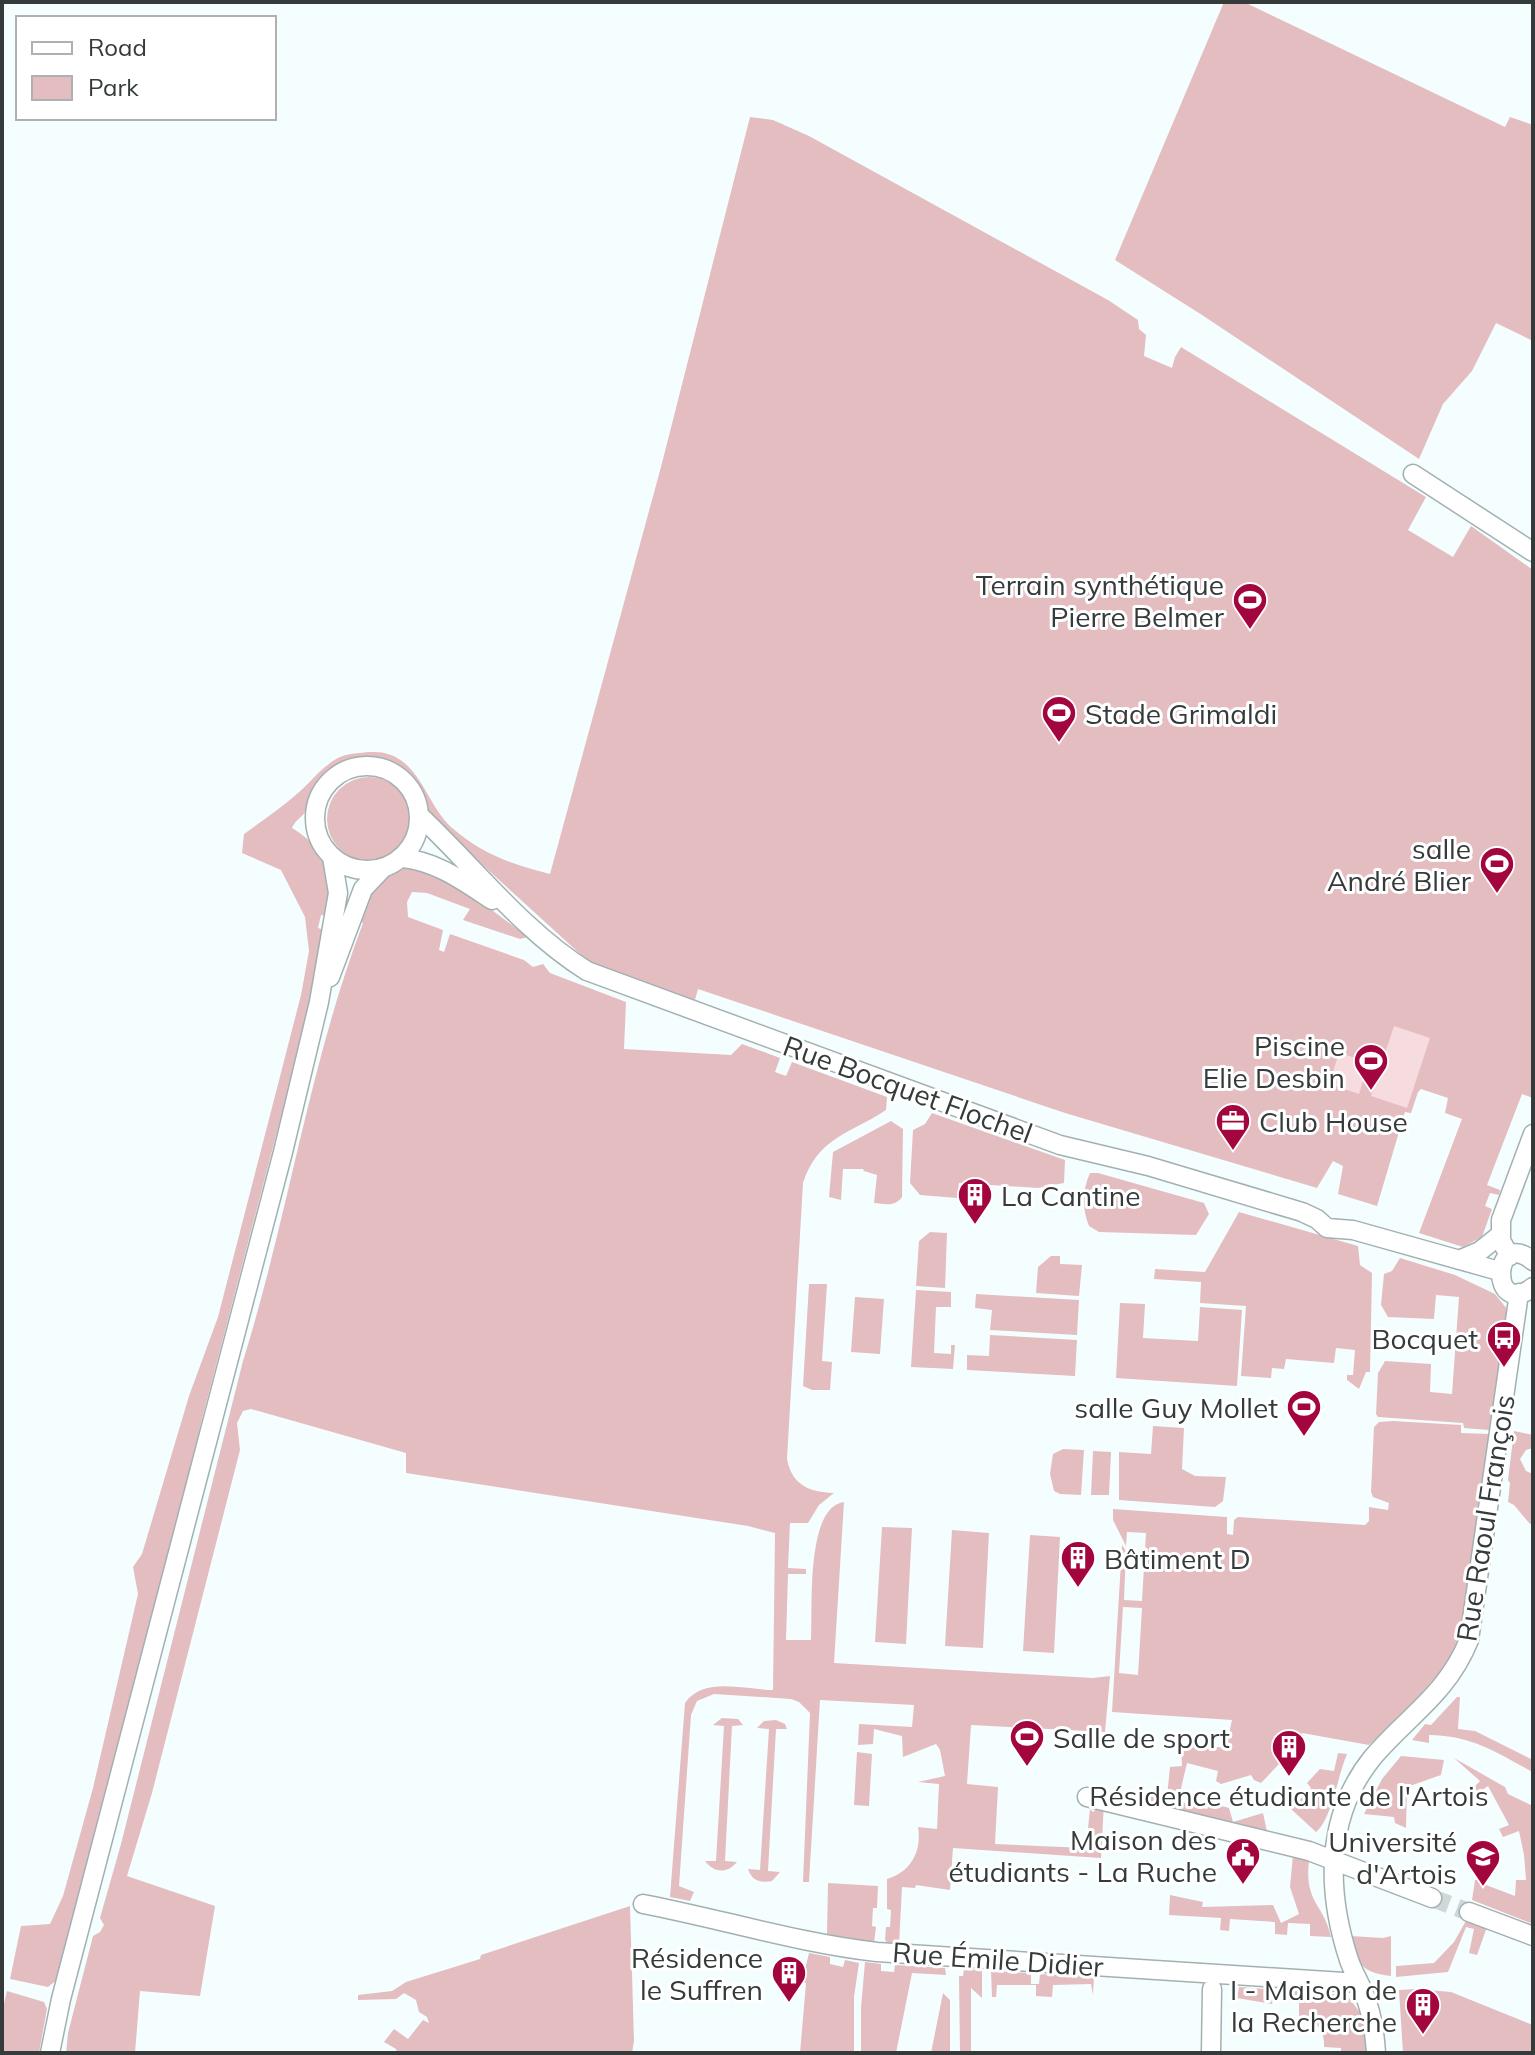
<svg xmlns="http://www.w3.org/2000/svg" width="1535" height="2055" viewBox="0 0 1535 2055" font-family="Mulish,sans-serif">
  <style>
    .green { fill: #e4bdc1; fill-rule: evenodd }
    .water { fill: #f7dcdf }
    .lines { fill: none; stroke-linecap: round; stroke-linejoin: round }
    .minor-tunnel { stroke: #cfd7d7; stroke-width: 18; stroke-dasharray: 18 9; stroke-linecap: butt }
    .minor-casing { stroke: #a3b0b1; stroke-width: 21 }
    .minor { stroke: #fff; stroke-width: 18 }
    .labels { text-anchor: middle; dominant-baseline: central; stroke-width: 6; stroke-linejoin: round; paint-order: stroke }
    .poi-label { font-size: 28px; fill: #353a3b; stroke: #fff; text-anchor: end }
    .street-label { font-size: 28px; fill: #353a3b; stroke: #fff }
  </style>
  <rect width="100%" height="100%" fill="#f5fefe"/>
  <path class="green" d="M1224,2H1244L1505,127L1510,117L1533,125V341L1496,323L1472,371L1443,404L1419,459L1202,315L1115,260Z
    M750,117L773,120L809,136L1108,300L1138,320L1139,329L1146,335L1144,356L1172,368L1175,357L1181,347L1426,497L1408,530L1453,557L1471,526L1533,570V1098L1522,1094L1487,1185L1500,1190L1499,1195L1490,1193L1485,1206L1492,1209L1482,1237L1463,1247L1419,1233L1462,1119L1445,1113L1448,1098L1421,1089L1418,1092L1411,1113L1405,1112L1377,1206L1338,1194L1343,1166L1333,1161L1317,1188L1065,1113L698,989L695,1000L590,963L430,817C427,809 426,800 422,793C403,756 356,748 326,776C316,786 314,797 307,809C303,817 295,820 292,828C330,851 331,875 327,916L321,915L318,928L324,930L307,1017L202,1419L157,1608L133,1689L58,1979L48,1987L10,1979L21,1926L50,1924L63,1896L93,1788L138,1594L133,1567L142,1554L189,1396L218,1317L301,995L309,951L305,917L281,870L242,853L244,834C262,821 281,808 298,793C312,781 323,765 340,757C349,753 360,753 370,752C418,749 424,802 451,827C482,854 511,864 550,874L661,467Z
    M327 819a42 42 0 1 1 84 0a42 42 0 1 1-84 0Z
    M409,867C448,871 497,915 528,937L520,939L463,920L470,909L427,893L412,892L407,902L408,917L443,930L439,950L444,952L450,934L524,960L533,967L543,964L550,973L626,1002L624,1049L731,1055L742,1044L780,1058L775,1072L786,1076L792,1062L887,1097L886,1110C850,1134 818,1137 803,1183L787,1459C792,1485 809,1492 834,1493L819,1505L808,1523H790L788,1568L806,1569V1574H788L786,1640H811C813,1610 805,1507 844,1502L834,1663L1093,1678L1110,1676L1105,1732L971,1725L967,1784L998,1787L995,1844L1086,1848L1090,1809L1093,1812L1104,1803L1101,1858L953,1848L950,1890L916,1885L915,1888L902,1887L899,1945L888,1944L885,1940L886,1927H890L891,1910L887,1909V1879C911,1872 922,1851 918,1827L937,1829L939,1784L918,1782L945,1776L940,1750L936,1744L903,1757L902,1736L874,1729L873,1744L858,1745L859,1724L912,1727L914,1705L820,1700L809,1882H803L810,1713L799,1702L791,1699L714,1694L697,1701L691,1715L679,1886L694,1892L690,1901L670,1897L685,1703C704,1676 745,1690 773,1690L775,1533L748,1526L406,1473V1453L251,1409L243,1411L237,1423L240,1450L152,1793L127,1876L215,1906L200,1996L140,1991L135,2053H66L68,2033L93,1936L100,1932L104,1925L100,1918L121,1844L243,1361C288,1217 309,1065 363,923L359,921C368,891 380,878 409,867Z
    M932,1113L1065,1160L1064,1183L1038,1188L959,1183L957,1198L920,1195L910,1183L913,1130L925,1124Z
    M891,1121L903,1129L902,1197C895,1207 885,1204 874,1203L877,1175L864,1171L863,1169H843L841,1200L829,1197L833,1152Z
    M1090,1173H1098L1204,1203L1209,1214L1196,1235L1099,1232L1089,1226C1082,1208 1082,1191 1090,1173Z
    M1239,1212L1358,1246L1360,1265L1372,1273L1370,1372H1366L1359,1389L1347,1380V1375H1353L1355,1350L1336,1348L1334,1363L1286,1359L1284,1369L1272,1368L1271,1378L1241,1376L1246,1306L1200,1303L1201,1282L1154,1279L1155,1269L1205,1272Z
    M930,1232L947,1233L945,1288L916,1286L919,1241Z
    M1051,1256H1060V1264L1082,1265L1079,1296L1036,1293L1038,1267Z
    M1400,1258L1455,1275L1495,1294L1507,1309L1489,1430L1464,1428L1463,1423L1378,1417L1376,1414L1378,1373L1385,1361L1431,1364L1430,1392L1452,1394L1459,1297L1436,1295L1434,1319L1388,1317L1381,1305L1384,1274L1392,1271Z
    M809,1284H827L822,1361L832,1362L830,1390H812L803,1386Z
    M916,1290L951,1292V1307H936L934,1353L951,1354V1345H955L953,1369L911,1367Z
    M976,1294L1079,1300L1077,1335L990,1330L992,1310L975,1308Z
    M855,1297L884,1299L880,1354L851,1352Z
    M1120,1303L1145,1304L1143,1338L1198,1341L1200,1307L1242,1310L1237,1386L1116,1378Z
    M990,1335L1077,1340L1075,1376L967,1370V1355L989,1356Z
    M1393,1421L1461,1425V1433L1489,1434L1461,1629L1454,1650L1447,1664L1402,1715L1369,1745L1302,1733L1296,1764L1282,1761L1261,1783L1254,1780L1251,1775L1221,1784L1216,1781L1218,1771L1187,1763L1178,1801L1207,1809L1210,1803L1229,1808L1233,1822L1263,1813L1268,1836L1130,1801L1132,1796H1167L1170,1767L1182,1766L1181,1743L1226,1748L1232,1720L1112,1712L1122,1545L1126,1551L1124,1600L1142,1601L1146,1533L1127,1532L1126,1546L1113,1520V1509L1227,1517V1534L1233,1535L1234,1520L1238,1517L1365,1525L1369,1521V1507L1388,1510L1389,1503L1373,1497L1371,1492L1374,1427L1379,1422ZM1123,1607L1142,1608L1138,1675L1119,1673Z
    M1153,1426L1184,1428L1182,1469L1195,1476L1226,1477L1223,1501L1215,1507L1119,1500V1452L1151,1454Z
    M1514,1431L1533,1435V1448L1526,1450L1520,1459L1526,1471L1533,1474V1524H1530L1514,1505L1508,1502L1510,1483L1508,1480Z
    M1063,1449L1084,1450L1081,1495L1060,1494L1054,1491L1050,1474L1053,1454Z
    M1093,1451L1111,1452L1109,1495H1091Z
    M882,1527L912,1528L906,1644L875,1642Z
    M952,1530L989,1533L983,1648L945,1646Z
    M1030,1535L1060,1537L1054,1653L1023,1651Z
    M1457,1697H1460L1458,1729L1475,1731L1533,1760V1772C1495,1752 1474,1736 1429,1735V1743L1412,1740L1425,1724L1431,1725Z
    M722,1718L738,1719L743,1725L732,1726L725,1861L737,1862C727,1874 714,1873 705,1861H716L724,1726L713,1725Z
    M776,1720L785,1724L787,1729H776L768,1871L780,1872L772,1881C760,1883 752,1881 748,1869L760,1870L769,1729L757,1728L764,1721Z
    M857,1752L872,1754L869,1806L854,1805Z
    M1338,1753L1347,1754C1338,1774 1332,1819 1316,1832L1291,1809L1311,1788L1307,1783L1320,1769L1334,1771Z
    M1401,1756L1444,1760L1441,1775L1407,1787L1406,1828L1395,1823L1394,1817L1364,1814L1382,1779Z
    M1454,1758L1505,1787L1508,1794L1533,1806V1924L1472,1900L1475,1880H1486V1885L1515,1896L1516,1880H1526L1524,1855L1519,1831L1503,1837L1499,1829L1509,1825L1488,1786L1478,1793L1474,1787L1480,1781Z
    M1293,1855L1309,1861C1304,1903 1324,1904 1331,1937L1310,1936V1924L1288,1923L1287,1935L1275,1934V1922L1230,1919L1229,1931L1220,1930L1221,1918L1169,1915L1170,1895L1203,1902L1202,1907L1273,1905L1281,1923L1299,1914L1290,1887Z
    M828,1883L878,1886L877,1908H873L872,1926L876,1927L874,1943L827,1934Z
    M630,1906L634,2041L632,2053H397L396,2049L384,2042L394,2029L408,2039L423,2020L429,2023L427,2017L419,2012L416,2000L404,1993L396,1999L358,2000V1995L392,1991L406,1982L480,1959L481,1955Z
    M1467,1919L1487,1927L1477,1955L1469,1953L1474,1929L1466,1927L1448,1972L1396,1977V1966L1434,1963L1454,1942Z
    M1351,1936L1383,1938L1391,1936V1976C1359,1972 1359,1964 1351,1936Z
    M809,1953L830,1957V1964L843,1967L845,1960L859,1963L854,1997V2053H800L806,1983L802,1982Z
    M865,1962L881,1964V1971L894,1972L895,1965L945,1968L946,1975L912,1973L896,2053H861V2008Z
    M964,1969L982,1970V1998L971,1988V2053H960L959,1976H963Z
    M991,1971L1031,1973V1984H1039L1040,1974L1094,1977L1093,1995L1091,1984L1053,1985L1052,1997L1036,1996V1985H997L996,1997H992Z
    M1239,1987L1347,1995L1364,2018L1369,2053H1341V2048L1324,2047C1325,2030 1315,2018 1299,2017V2001L1273,1999L1272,2004L1237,1998Z
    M1416,1989L1451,1992L1533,2025V2053H1403L1399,1990Z
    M7,1991L44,2002L47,2009L39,2053H2V2012Z
    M943,1993L950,2000V2053H931Z"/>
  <path class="water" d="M1394,1026L1430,1038L1407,1108L1371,1096Z
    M1339,1053L1369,1062L1359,1094L1329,1084Z"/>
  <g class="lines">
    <path class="minor-tunnel" d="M1432,1898L1469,1912"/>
    <defs>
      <path id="minor" d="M1413,474L1533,552
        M315 818a52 52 0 1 1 104 0a52 52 0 1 1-104 0Z
        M420,816C475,868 523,931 587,971L1060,1145L1148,1166L1302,1212L1317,1219L1327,1228L1353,1230L1499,1271
        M402,858C436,861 463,881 492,900
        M330,977L363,889L383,868
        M1510,1256L1501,1241V1220L1533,1134
        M1459,1260L1480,1251L1500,1235
        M1533,1261C1491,1227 1490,1320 1533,1287
        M1087,1797L1309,1851L1432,1898
        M643,1904C721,1919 798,1943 877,1952L1359,1983
        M1469,1912L1533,1936
        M50,2053L61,1999L283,1152L319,1002L338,893L332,857
        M1211,2053L1212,1989
        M1376,2053C1375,2037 1373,2020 1368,2005C1364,1989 1354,1975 1349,1960C1326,1890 1325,1816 1373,1757C1409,1715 1447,1694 1469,1640L1519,1293"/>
    </defs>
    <use href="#minor" class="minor-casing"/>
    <use href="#minor" class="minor"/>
  </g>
  <defs>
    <symbol id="stadium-pin" viewBox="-11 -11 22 30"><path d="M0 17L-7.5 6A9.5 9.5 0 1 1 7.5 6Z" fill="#a3063e" stroke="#fff"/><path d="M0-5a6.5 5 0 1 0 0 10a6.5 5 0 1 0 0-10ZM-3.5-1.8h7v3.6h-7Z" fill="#fff"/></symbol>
    <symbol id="office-pin" viewBox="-11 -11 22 30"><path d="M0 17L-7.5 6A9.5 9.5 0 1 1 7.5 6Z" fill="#a3063e" stroke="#fff"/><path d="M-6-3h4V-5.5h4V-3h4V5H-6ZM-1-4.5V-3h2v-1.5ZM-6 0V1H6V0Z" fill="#fff"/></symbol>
    <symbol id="building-pin" viewBox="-11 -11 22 30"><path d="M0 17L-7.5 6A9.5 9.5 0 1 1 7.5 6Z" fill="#a3063e" stroke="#fff"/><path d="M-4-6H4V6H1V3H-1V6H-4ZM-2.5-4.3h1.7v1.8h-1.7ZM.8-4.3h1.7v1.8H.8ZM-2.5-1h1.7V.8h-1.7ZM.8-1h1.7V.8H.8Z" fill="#fff"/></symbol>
    <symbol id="bus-pin" viewBox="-11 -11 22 30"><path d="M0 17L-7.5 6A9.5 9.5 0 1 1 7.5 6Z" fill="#a3063e" stroke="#fff"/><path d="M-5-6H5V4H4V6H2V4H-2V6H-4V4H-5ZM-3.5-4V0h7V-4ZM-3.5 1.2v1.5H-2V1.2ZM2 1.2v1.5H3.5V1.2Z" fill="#fff"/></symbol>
    <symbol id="civic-pin" viewBox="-11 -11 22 30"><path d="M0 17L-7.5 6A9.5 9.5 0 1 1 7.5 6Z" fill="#a3063e" stroke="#fff"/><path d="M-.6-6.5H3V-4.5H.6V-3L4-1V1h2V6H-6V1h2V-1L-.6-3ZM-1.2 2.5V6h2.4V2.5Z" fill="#fff"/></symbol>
    <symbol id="university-pin" viewBox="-11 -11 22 30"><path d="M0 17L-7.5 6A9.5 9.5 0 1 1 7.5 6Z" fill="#a3063e" stroke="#fff"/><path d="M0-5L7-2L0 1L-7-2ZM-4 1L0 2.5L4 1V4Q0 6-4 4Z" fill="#fff"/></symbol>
  </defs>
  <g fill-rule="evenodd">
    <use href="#stadium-pin" x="1230" y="580" width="40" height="54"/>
    <use href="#stadium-pin" x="1039" y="693" width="40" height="54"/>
    <use href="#stadium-pin" x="1477" y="844" width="40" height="54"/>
    <use href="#stadium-pin" x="1351" y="1041" width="40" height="54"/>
    <use href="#office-pin" x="1213" y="1101" width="40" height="54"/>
    <use href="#building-pin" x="955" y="1175" width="40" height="54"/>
    <use href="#bus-pin" x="1484" y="1318" width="40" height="54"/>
    <use href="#stadium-pin" x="1284" y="1387" width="40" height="54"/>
    <use href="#building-pin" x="1058" y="1538" width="40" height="54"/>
    <use href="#stadium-pin" x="1007" y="1717" width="40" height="54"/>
    <use href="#building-pin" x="1269" y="1727" width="40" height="54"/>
    <use href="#civic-pin" x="1223" y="1835" width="40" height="54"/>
    <use href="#university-pin" x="1463" y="1837" width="40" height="54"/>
    <use href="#building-pin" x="769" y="1953" width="40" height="54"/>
    <use href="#building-pin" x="1403" y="1985" width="40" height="54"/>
  </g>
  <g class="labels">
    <g class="poi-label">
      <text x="1224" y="584">Terrain synthétique<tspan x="1224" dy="32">Pierre Belmer</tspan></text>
      <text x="1085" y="713" text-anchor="start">Stade Grimaldi</text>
      <text x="1471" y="848">salle<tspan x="1471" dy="32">André Blier</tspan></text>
      <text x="1345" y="1045">Piscine<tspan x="1345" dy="32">Elie Desbin</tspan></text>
      <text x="1259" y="1121" text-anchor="start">Club House</text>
      <text x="1001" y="1195" text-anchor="start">La Cantine</text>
      <text x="1478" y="1338">Bocquet</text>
      <text x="1278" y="1407">salle Guy Mollet</text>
      <text x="1104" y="1558" text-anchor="start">Bâtiment D</text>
      <text x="1053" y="1737" text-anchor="start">Salle de sport</text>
      <text x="1289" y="1795" text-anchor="middle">Résidence étudiante de l'Artois</text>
      <text x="1217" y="1839">Maison des<tspan x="1217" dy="32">étudiants - La Ruche</tspan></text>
      <text x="1457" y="1841">Université<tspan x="1457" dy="32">d'Artois</tspan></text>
      <text x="763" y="1957">Résidence<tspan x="763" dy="32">le Suffren</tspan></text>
      <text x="1397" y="1989">I - Maison de<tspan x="1397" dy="32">la Recherche</tspan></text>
    </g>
    <g class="street-label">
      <text transform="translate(908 1089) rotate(20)">Rue Bocquet Flochel</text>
      <text transform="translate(1485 1518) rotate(-81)">Rue Raoul François</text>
      <text transform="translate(998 1959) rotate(4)">Rue Émile Didier</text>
    </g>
  </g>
  <rect width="1535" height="2055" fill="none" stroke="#353a3b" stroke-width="8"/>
  <rect x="16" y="16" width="260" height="104" fill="#ffffff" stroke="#aeb0b1" stroke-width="2"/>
  <rect x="32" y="42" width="40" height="12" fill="#ffffff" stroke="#aeb0b1" stroke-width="2"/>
  <text x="88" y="56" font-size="24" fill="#353a3b">Road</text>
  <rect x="32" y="76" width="40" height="24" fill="#e4bdc1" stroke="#aeb0b1" stroke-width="2"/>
  <text x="88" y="96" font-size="24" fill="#353a3b">Park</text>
</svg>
